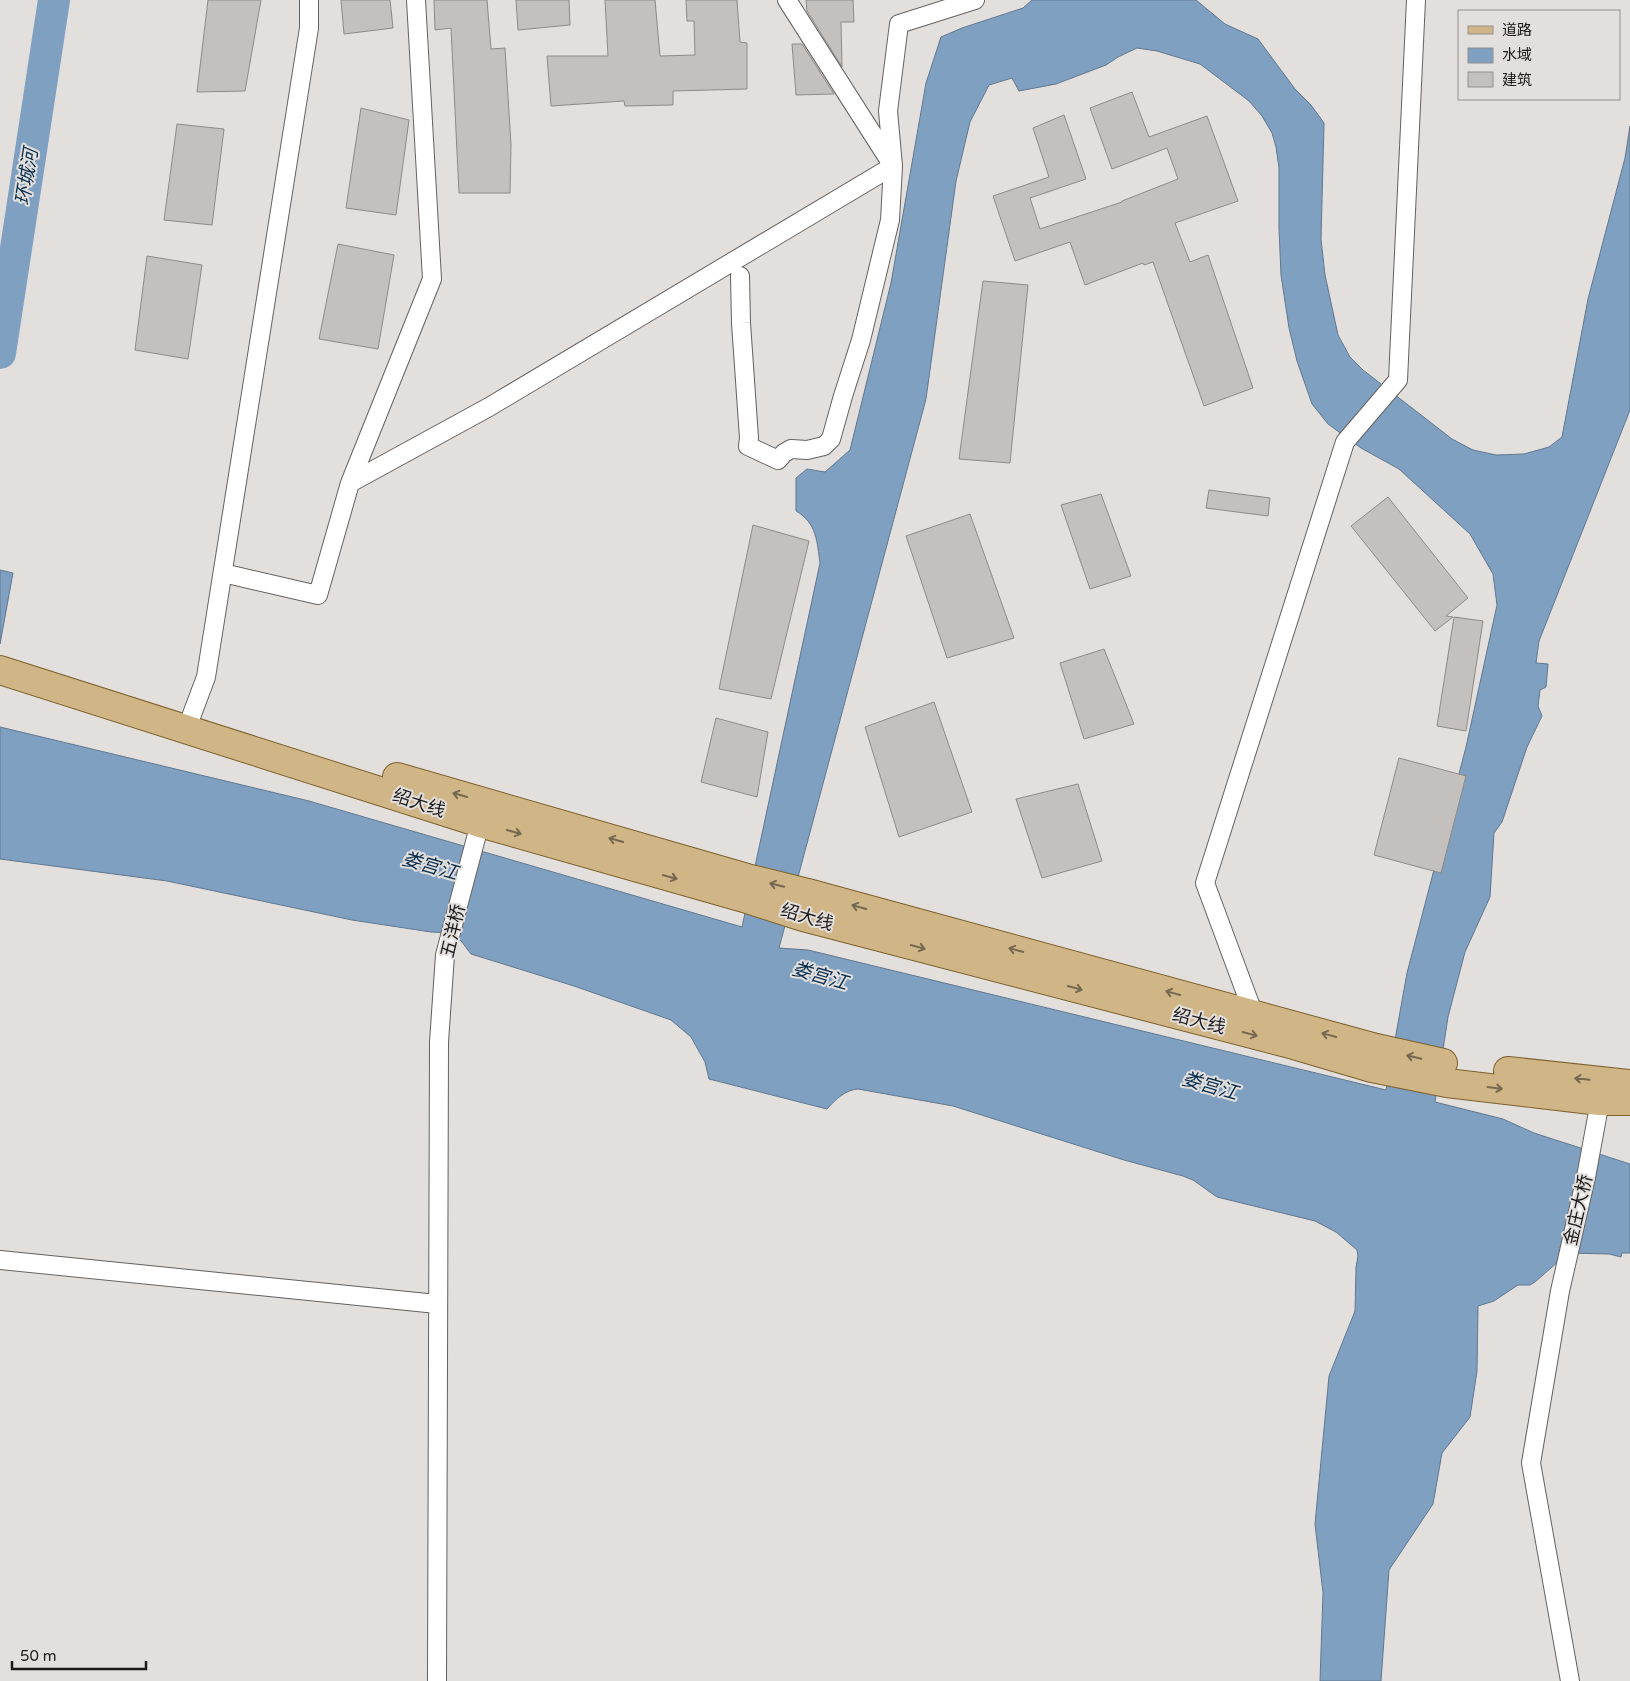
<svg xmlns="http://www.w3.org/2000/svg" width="1630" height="1681" viewBox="0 0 1630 1681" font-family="'Varela Round','Noto Sans SC',sans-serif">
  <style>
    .water { fill: #7fa0c1; stroke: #61788f; fill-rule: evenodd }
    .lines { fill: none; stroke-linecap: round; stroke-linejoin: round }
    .river { stroke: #7fa0c1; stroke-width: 32 }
    .building { fill: #c3c0bd; stroke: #8d8a87 }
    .street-casing { stroke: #64615f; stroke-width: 20 }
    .primary-casing { stroke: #7c602b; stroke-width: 30 }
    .street { stroke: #fff; stroke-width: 18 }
    .primary { stroke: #d0b686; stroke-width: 28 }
    .oneway { stroke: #766850 }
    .labels { text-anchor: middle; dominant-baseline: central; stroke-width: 4; stroke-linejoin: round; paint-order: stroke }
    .street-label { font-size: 18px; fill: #1b1919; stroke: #e3dfdd }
    .water-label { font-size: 19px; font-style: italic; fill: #072e4f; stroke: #e3dfdd }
  </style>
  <rect width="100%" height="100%" fill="#e3dfdd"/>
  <path class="water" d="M1032,0H1196L1225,24L1258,39L1295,89L1311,105L1324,123L1321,239L1325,275L1338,335L1350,357L1363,370L1452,439L1473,450L1496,455L1524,454L1549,447L1562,437L1588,299L1625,158L1630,126V410L1539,641L1536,663L1548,664L1546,687L1540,690L1538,706L1542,716L1527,747L1502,822L1494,833L1490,897L1465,952L1448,1017L1435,1102L1503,1119L1534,1133L1630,1164V1253H1622L1621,1257L1609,1254L1568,1253L1535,1282L1530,1285H1518L1494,1301L1478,1306L1477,1371L1470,1417L1442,1453L1433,1504L1389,1570L1381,1681H1320L1323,1593L1315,1524L1329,1376L1355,1311L1356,1267L1358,1256L1357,1250L1336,1232L1315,1221L1217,1197L1193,1180L1183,1176L1124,1160L953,1106L858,1089C845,1090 836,1099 827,1109L709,1079L705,1062L691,1037L671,1020L574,986L471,954L455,933L431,932L352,920L167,881L0,859V727L309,801L742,927L820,563C817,542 817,523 796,511V478L807,469L825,472L850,450L891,283L926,83L941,37L962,28L1023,8ZM1137,48L1157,51L1200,64L1249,101L1262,116L1272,133L1276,147L1279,168V228L1281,275L1289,328L1297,361L1312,404L1328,424L1361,448L1399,469L1470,534L1493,574L1497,605L1466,747L1407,973L1386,1090L808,950L779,948L926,399L956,181L970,122L989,85L1012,78L1019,91L1056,84L1106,65L1118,57Z
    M0,570L13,573L0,644Z"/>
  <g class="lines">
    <path class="river" d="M0,353L54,0"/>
  </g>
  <path class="building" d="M208,0H261L245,91L197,92Z
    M341,0H390L393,28L344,34Z
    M434,0H487L491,49L505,48L511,145L510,193H459L451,28L435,30Z
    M516,0H569L570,25L518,30Z
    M605,0H655L660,56L695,55L694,21H687L686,0H737L740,42L747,43V89L673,91V105L625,106L624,101L551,106L547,56H608Z
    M806,0H853L854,22H841L842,67L807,11Z
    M792,44H802L834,94L796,95Z
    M1132,92L1149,137L1207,116L1238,201L1175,223L1190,262L1208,255L1253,388L1204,406L1153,262L1144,265L1143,263L1085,285L1070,242L1015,261L993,196L1049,177L1033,128L1064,115L1086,179L1030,198L1040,229L1122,202V201L1178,179L1167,148L1112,169L1090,108Z
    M361,108L409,120L396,215L346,208Z
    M177,124L224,129L212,225L164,220Z
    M338,244L394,255L378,349L319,339Z
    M147,256L202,265L188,359L135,350Z
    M983,281L1028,285L1010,463L959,459Z
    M1209,490L1270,498L1268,516L1206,508Z
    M1101,494L1131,576L1090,589L1061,505Z
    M1388,497L1468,598L1446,616L1453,617L1435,631L1351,526Z
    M970,514L1014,638L947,658L906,536Z
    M753,525L809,541L771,699L719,689Z
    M1454,617L1483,621L1466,731L1437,726Z
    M1104,649L1134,724L1084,739L1060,663Z
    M934,702L972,812L899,837L865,727Z
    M716,718L768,732L757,797L701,782Z
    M1399,758L1466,776L1441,873L1374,855Z
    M1078,784L1102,861L1042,878L1016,799Z"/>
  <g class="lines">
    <defs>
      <path id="street" d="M740,276L741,323L749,438L748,446L778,460L784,453L791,449L807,450L824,446L831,439L843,396L861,340L890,220L893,166L888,111L899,24L975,0
        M350,483L432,279L416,0
        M223,573L318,595L350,483L489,407L893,166L787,0
        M191,717L206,677L309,28V0
        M1254,1015L1205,883L1345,442L1398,380L1416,0
        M0,1260L437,1304
        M437,1681L439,1042L445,955L480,823
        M1570,1681L1531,1463L1560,1291L1586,1177L1600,1101"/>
      <path id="primary" d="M0,670L480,823L744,898L803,917L1294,1045L1372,1068L1447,1083L1600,1101H1630
        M397,777L747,878L808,893L1376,1048L1443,1063
        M1508,1071L1630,1084"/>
    </defs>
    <use href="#street" class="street-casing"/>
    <use href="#primary" class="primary-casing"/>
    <use href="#street" class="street"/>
    <use href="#primary" class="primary"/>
  </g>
  <defs><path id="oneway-shaft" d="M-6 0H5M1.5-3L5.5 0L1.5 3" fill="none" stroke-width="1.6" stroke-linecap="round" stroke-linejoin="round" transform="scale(1.25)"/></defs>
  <g class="oneway">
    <use href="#oneway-shaft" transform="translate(460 795) rotate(-164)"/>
    <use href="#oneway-shaft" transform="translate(514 832) rotate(16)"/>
    <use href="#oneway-shaft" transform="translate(616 840) rotate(-164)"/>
    <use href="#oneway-shaft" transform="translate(670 877) rotate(16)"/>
    <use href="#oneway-shaft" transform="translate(777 885) rotate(-166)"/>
    <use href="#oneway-shaft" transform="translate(859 907) rotate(-165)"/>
    <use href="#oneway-shaft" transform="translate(918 947) rotate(15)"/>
    <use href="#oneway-shaft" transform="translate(1016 950) rotate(-165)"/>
    <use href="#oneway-shaft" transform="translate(1075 988) rotate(15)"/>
    <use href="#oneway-shaft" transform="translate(1173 993) rotate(-165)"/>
    <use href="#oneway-shaft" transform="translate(1250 1034) rotate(15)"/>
    <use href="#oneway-shaft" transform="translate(1329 1035) rotate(-165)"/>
    <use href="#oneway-shaft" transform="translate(1414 1057) rotate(-167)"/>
    <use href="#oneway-shaft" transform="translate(1582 1079) rotate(-174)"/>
    <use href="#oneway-shaft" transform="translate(1495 1088) rotate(7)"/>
  </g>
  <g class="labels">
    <g class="street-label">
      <text transform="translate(419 803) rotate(18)">绍大线</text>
      <text transform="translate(807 917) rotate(16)">绍大线</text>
      <text transform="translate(453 931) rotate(-77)">五洋桥</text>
      <text transform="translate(1199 1021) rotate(15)">绍大线</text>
      <text transform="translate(1578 1210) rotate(-77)">金庄大桥</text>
    </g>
    <g class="water-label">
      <text transform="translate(27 177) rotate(-81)">环城河</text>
      <text transform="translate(430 866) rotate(16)">娄宫江</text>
      <text transform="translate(820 976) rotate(16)">娄宫江</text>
      <text transform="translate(1210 1086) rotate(16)">娄宫江</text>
    </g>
  </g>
  <rect x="1458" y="10" width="162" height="90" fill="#e3dfdd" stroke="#93908f"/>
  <rect x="1468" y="26" width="25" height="8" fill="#d0b686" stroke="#93908f"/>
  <text x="1502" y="35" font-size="15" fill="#1b1919">道路</text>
  <rect x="1468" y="48" width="25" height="15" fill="#7fa0c1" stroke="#93908f"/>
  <text x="1502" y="60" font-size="15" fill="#1b1919">水域</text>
  <rect x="1468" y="72" width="25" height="15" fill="#c3c0bd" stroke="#93908f"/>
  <text x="1502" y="85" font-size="15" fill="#1b1919">建筑</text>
  <path d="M12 1661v8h134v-8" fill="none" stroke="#1b1919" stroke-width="2.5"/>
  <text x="20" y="1661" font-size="15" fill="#1b1919" stroke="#e3dfdd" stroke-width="4" paint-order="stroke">50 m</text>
</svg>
